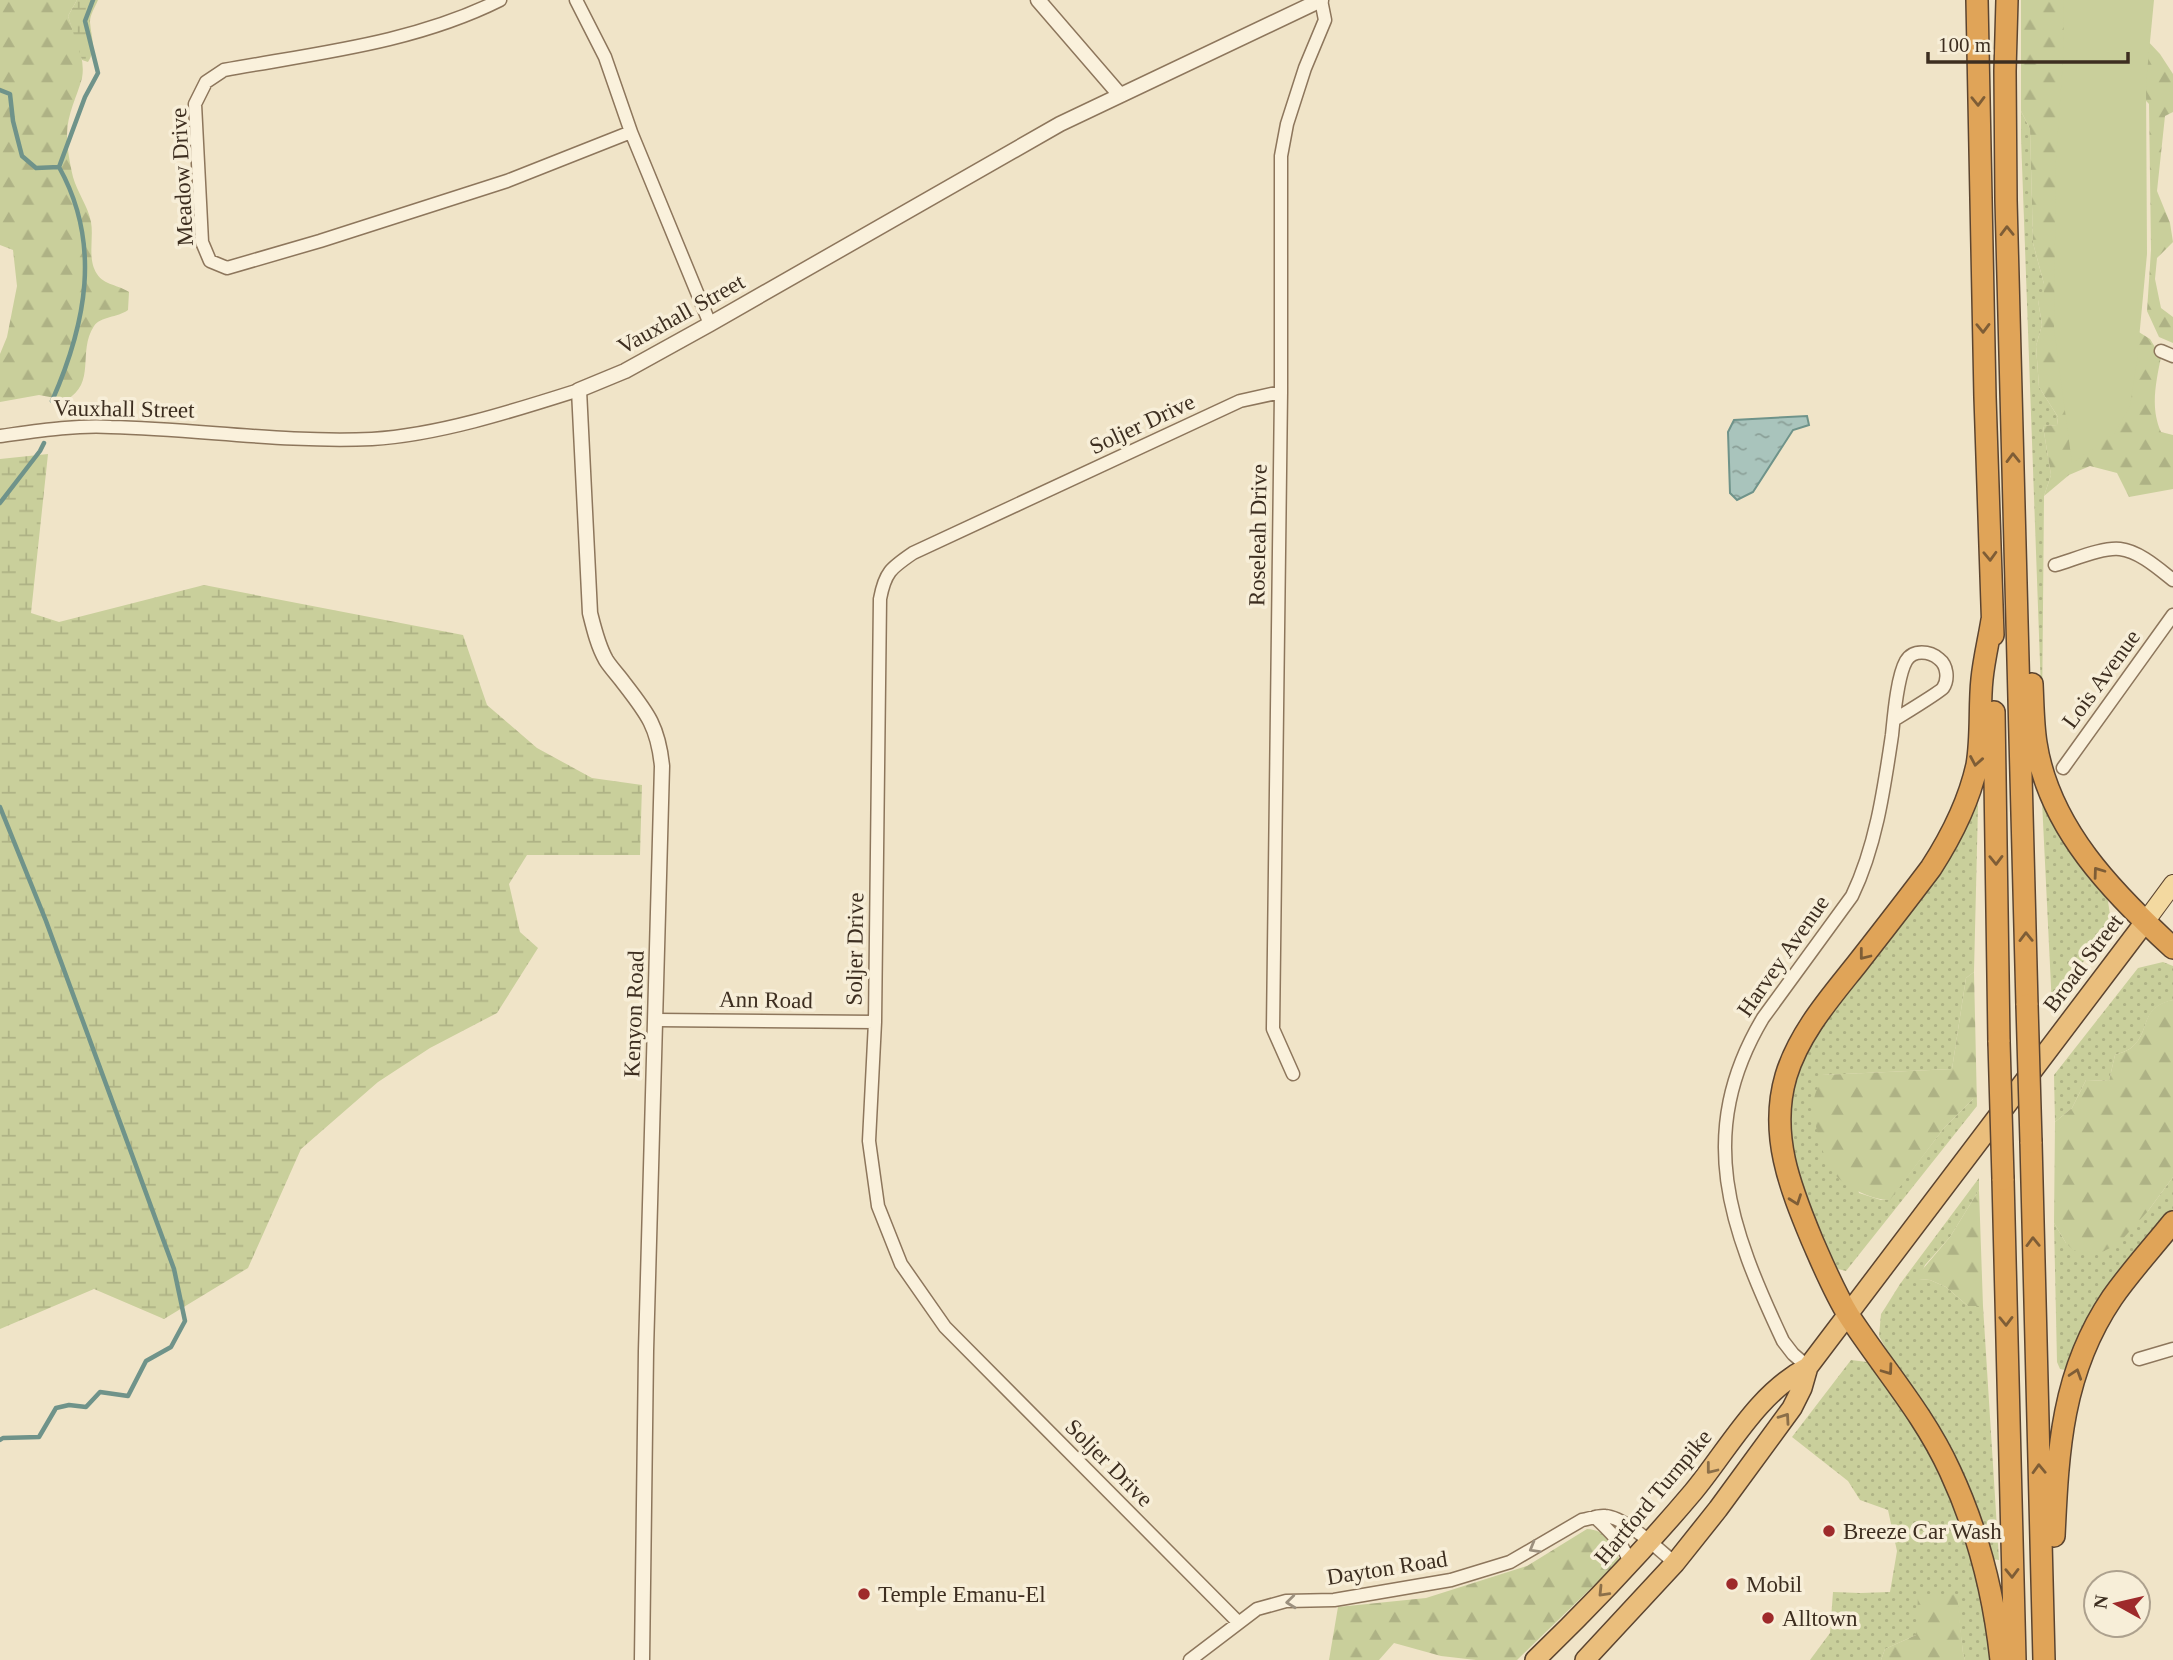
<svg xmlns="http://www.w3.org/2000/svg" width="2173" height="1660" viewBox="0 0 2173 1660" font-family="'Times New Roman',serif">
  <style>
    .grass { fill: url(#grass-dots) }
    .forest { fill: url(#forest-firs) }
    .wetland { fill: url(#wetland-marsh) }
    .park { fill: #c9cf9b }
    .water { fill: url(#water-ripples); stroke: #6f938a; stroke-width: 2 }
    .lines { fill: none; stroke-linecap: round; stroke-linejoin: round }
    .stream { stroke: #6f938a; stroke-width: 4.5 }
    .minor-casing { stroke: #8d765c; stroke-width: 15 }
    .tertiary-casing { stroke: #8d765c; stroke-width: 17 }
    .primary-casing { stroke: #5b4430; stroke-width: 20 }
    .trunk-casing { stroke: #5b4430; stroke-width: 22 }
    .motorway-casing { stroke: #5b4430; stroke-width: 24 }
    .minor { stroke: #faf1dc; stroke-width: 12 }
    .tertiary { stroke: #faf1dc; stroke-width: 14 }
    .primary { stroke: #f3d9a0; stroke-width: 18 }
    .trunk { stroke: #eabe7c; stroke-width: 19 }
    .motorway { stroke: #e0a458; stroke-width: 21 }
    .motorway-bridge-casing { stroke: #5b4430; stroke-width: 24; stroke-linecap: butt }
    .motorway-bridge { stroke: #e0a458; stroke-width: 21 }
    .oneway { stroke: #7e5d36 }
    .oneway2 { stroke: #8b6f49 }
    .oneway3 { stroke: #9c907e }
    .poi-dot { fill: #9e2a2b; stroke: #f7eed8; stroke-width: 2.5 }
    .labels { text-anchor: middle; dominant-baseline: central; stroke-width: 7; stroke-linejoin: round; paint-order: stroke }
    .street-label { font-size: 23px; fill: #3d2e20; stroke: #f7eed8 }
    .poi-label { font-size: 23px; fill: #3d2e20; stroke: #f7eed8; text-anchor: start }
  </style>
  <defs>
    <pattern id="grass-dots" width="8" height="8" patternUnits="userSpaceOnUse" patternTransform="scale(1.75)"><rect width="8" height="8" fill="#c9cf9b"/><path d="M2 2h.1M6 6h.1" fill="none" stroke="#aeb285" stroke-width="1.8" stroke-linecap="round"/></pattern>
    <pattern id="forest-firs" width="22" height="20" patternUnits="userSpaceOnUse" patternTransform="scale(1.75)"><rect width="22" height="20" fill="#c9cf9b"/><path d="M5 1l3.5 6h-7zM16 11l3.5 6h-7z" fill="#aeb285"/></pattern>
    <pattern id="wetland-marsh" width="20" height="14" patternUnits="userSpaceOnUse" patternTransform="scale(1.75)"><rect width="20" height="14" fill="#c9cf9b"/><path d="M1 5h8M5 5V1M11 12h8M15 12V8" fill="none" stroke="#aeb285"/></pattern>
    <pattern id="water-ripples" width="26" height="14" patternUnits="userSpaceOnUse" patternTransform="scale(1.75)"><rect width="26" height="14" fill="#a9c4bc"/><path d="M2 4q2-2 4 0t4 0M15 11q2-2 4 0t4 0" fill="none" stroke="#8ba098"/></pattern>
  </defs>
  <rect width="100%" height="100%" fill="#f0e4c8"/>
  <path class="grass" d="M2021,111L2030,129L2033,243L2044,284V300H2038L2042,325L2036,346L2039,387L2058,417L2057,425L2043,426L2051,475L2044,496L2042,718L2021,137Z
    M1975,796L1978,806L1974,972L1966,978L1952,1069L1822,1075L1859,1193L1881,1200L1890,1199L1944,1128L1974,1098L1977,1106L1846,1271L1838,1269C1824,1252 1818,1230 1811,1210C1803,1187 1793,1162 1790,1138C1786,1096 1805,1055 1821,1019Z
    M2042,801L2100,887L2108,901L2111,922L2052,1007Z
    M2163,962L2173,966V1000C2138,1008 2152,1031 2131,1048C2127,1051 2120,1053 2115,1055L2109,1081L2086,1080L2072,1108L2055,1122L2054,1075L2138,968Z
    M2173,1177V1211L2108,1290L2086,1325L2065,1370L2060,1369L2057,1362L2054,1223L2066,1243L2148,1211Z
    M1979,1178V1190L1950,1237L1925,1265L1919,1279L1930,1280L1946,1287L1968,1306H1983L1999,1560L1992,1559L1952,1452L1926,1406L1889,1354L1879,1336L1881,1314L1885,1308L1900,1284Z
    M1851,1360L1867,1362L1880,1373L1913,1422L1954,1499L1984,1603L1991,1660H1965L1963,1653L1956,1594L1916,1635L1885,1649L1881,1660H1810L1830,1633L1833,1592L1860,1593L1890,1592L1897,1551L1888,1510L1860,1500L1848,1481L1792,1437Z"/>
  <path class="forest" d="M0,0H77L68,16C74,35 86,58 82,78C77,97 67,114 67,135C67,148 70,164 73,177C77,192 88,206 91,222C94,238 87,259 97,274C104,285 119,285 129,292L128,310C117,318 101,316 94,326C77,352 97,383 66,400L39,395L0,402V354L7,337L17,286L13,250L0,245Z
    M2021,0H2138L2144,37L2160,54L2173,74V112L2165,116L2157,191L2170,223L2173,242L2157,258L2155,279L2161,308L2173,317V343L2159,337L2147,311L2151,250L2149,104L2120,73L2134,329L2150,339L2161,357C2156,382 2150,408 2161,432L2173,435V489L2129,497L2117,473L2090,466L2069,475L2044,496L2051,475L2043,426L2057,425L2058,417L2039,387L2036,346L2042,325L2038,300H2044V284L2033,243L2030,129L2021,111Z
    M1974,972L1977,1106L1973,1099L1944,1128L1890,1200C1872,1200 1843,1187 1832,1171C1824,1161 1813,1120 1813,1107C1813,1097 1819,1084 1822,1075L1952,1069L1966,978Z
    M2173,1000V1177L2148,1211L2118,1244L2102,1252L2089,1255L2073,1250L2066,1243L2054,1223L2055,1122L2072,1108L2086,1080L2109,1081L2115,1055C2120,1053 2127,1051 2131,1048C2152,1031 2138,1007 2173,1000Z
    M1979,1190L1983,1306H1968L1946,1287L1930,1280L1919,1279L1917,1276L1950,1237Z
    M1587,1529C1605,1530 1618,1544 1619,1561L1517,1660H1476L1441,1656L1394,1643L1379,1660H1329L1338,1607L1426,1598L1527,1566Z
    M1957,1594L1963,1653L1965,1660H1881L1885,1649L1916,1635L1918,1596Z"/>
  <path class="wetland" d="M77,0H98C95,7 90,15 90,22C91,37 97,49 88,62L82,60L68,16Z
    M48,454L31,613L59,622L204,585L463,635L487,705L537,748L592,778L642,785L640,855H527L509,884L520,932L538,948L497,1013L430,1048L378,1082L301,1149L248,1268L164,1319L94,1289L0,1329V459Z"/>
  <path class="park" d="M2063,0H2154L2146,83L2147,254L2137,360L2130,406L2114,434L2072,463L2054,329L2056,158L2064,46Z"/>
  <path class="water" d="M1807,416L1809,425L1793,430L1753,492L1737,500L1730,493L1728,432L1734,420Z"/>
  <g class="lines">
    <path class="stream" d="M0,90L10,94L13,121L22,156L36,168L59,167L85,97L98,73L85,21L93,0
      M52,401C86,324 102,244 59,167
      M0,503L40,451L44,443
      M0,807L46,921L174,1269L185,1321L171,1347L146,1361L128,1396L100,1392L86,1407L69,1405L56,1408L39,1437L3,1438L0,1440"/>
    <defs>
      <path id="minor" d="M500,0C414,43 317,53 224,70L206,82L195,104L202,242L210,261L227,268L320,241L507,181L631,132L605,57L576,0
        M631,132L710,324
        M2161,351L2173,356
        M0,436C37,431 74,425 111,427C198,429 285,443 372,439C439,435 516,410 579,390
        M2055,565C2073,560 2102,547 2120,549C2139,551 2159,569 2173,580
        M2063,768L2173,615
        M657,1020L875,1022
        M1293,1074L1273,1029L1281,392V156L1287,124L1305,68L1325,20L1321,0
        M2139,1359L2173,1349
        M1808,1367L1793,1354L1783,1341C1730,1228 1694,1134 1763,1018L1852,896C1876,846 1884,789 1892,735C1894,716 1897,677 1906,661C1913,649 1930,651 1939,659C1947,665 1949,679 1943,688C1940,692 1902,715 1894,720
        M1595,1517C1610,1532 1623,1543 1630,1563
        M1238,1622L945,1327L901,1264L878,1206L869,1141L875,1022L880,599C885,572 891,568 913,553L1240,401L1281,392
        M1190,1660L1257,1609L1286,1601L1334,1600L1451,1580L1510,1562L1582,1520C1589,1519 1598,1515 1605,1516C1625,1517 1659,1550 1675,1563"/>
      <path id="tertiary" d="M1038,0L1120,95
        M642,1660L646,1351L662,766C658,726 647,713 623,682C618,675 611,668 606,660C598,646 594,629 590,613L579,390L625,371L710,324L1060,124L1321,0"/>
      <path id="primary" d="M2145,922L2173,884"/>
      <path id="trunk" d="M1535,1660C1590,1607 1643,1551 1693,1492C1728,1450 1757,1393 1808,1367L2145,922
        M1585,1660L1675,1563L1718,1509L1792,1408L1802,1388L1808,1367"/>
      <path id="motorway" d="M1977,0L1985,397L1993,635
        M2007,0L2005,71L2006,200L2027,1005
        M1992,620C1989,639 1984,659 1982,679C1979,707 1982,736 1977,765C1969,801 1951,837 1931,868C1907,900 1882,932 1857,964C1830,998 1799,1033 1786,1076C1769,1134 1790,1187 1812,1240C1823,1265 1834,1292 1849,1316C1883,1368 1924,1414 1950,1471C1978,1531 1994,1595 2001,1660
        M2032,684C2033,704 2033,724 2036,743C2049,828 2113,893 2173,948
        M1994,712L1999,1042
        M2031,1142L2044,1660
        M2003,1179L2015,1660
        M2054,1536C2058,1449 2062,1372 2112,1298C2130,1272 2153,1247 2173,1222"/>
    </defs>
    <use href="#minor" class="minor-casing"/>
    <use href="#tertiary" class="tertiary-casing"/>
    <use href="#primary" class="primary-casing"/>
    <use href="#trunk" class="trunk-casing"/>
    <use href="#motorway" class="motorway-casing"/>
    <use href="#minor" class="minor"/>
    <use href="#tertiary" class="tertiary"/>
    <use href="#primary" class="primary"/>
    <use href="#trunk" class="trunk"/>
    <use href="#motorway" class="motorway"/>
    <defs>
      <path id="motorway-bridge" d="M2027,1005L2031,1142
        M1999,1042L2003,1179"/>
    </defs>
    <use href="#motorway-bridge" class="motorway-bridge-casing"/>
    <use href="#motorway-bridge" class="motorway-bridge"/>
  </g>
  <defs><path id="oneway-chevron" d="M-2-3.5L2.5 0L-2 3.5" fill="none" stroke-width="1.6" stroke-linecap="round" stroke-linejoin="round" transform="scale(1.75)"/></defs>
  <g class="oneway">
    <use href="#oneway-chevron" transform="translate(1978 101) rotate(89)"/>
    <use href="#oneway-chevron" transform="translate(2007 231) rotate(-91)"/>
    <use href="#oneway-chevron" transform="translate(1983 328) rotate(89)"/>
    <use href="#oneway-chevron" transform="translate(2013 458) rotate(-91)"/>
    <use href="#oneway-chevron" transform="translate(1990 556) rotate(88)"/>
    <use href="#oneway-chevron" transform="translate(1976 761) rotate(100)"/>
    <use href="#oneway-chevron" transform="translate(1996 860) rotate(89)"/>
    <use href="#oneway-chevron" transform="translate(2098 872) rotate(-126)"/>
    <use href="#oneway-chevron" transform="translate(2026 937) rotate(-91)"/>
    <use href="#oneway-chevron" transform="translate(1864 955) rotate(128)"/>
    <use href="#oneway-chevron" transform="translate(1796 1200) rotate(70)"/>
    <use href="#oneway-chevron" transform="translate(2033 1242) rotate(-91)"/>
    <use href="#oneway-chevron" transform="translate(2006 1321) rotate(89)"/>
    <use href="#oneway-chevron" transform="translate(1888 1370) rotate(54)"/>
    <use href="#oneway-chevron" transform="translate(2076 1374) rotate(-72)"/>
    <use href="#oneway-chevron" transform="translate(2039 1469) rotate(-92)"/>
    <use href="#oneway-chevron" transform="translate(2012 1573) rotate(89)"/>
  </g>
  <g class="oneway2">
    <use href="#oneway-chevron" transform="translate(1785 1418) rotate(-55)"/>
    <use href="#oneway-chevron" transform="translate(1711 1469) rotate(128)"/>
    <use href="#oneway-chevron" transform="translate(1603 1592) rotate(134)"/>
  </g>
  <g class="oneway3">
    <use href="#oneway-chevron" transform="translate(1534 1548) rotate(150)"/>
    <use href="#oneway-chevron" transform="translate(1291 1602) rotate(174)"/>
  </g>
  <g class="poi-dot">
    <circle cx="1829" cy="1531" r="7"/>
    <circle cx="1732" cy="1584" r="7"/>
    <circle cx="864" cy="1594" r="7"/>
    <circle cx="1768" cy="1618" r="7"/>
  </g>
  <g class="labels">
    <g class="street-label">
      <text transform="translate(182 177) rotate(-93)">Meadow Drive</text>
      <text transform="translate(681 314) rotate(-29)">Vauxhall Street</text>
      <text transform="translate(124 409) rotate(1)">Vauxhall Street</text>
      <text transform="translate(1142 424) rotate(-25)">Soljer Drive</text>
      <text transform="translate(1258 535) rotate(-89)">Roseleah Drive</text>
      <text transform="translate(2101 679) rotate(-54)">Lois Avenue</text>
      <text transform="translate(855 949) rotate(-89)">Soljer Drive</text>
      <text transform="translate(1783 956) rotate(-55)">Harvey Avenue</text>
      <text transform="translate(2083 963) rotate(-53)">Broad Street</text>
      <text transform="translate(766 1000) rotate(1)">Ann Road</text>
      <text transform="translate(634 1014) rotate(-88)">Kenyon Road</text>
      <text transform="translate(1109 1463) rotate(45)">Soljer Drive</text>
      <text transform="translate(1653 1497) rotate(-50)">Hartford Turnpike</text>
      <text transform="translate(1387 1568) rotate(-9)">Dayton Road</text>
    </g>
    <g class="poi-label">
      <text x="1843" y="1531">Breeze Car Wash</text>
      <text x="1746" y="1584">Mobil</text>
      <text x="878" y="1594">Temple Emanu-El</text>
      <text x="1782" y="1618">Alltown</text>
    </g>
  </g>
  <g transform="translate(2117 1604) rotate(278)"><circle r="33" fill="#f7eed8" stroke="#ada18e" stroke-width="2"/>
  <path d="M0-5L12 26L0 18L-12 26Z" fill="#9e2a2b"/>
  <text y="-10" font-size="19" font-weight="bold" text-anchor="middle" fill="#3d2e20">N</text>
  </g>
  <path d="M1928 52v10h200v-10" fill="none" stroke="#3d2e20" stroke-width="3.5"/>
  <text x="1938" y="52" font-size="21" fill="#3d2e20" stroke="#f7eed8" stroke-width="5" paint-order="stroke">100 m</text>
</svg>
